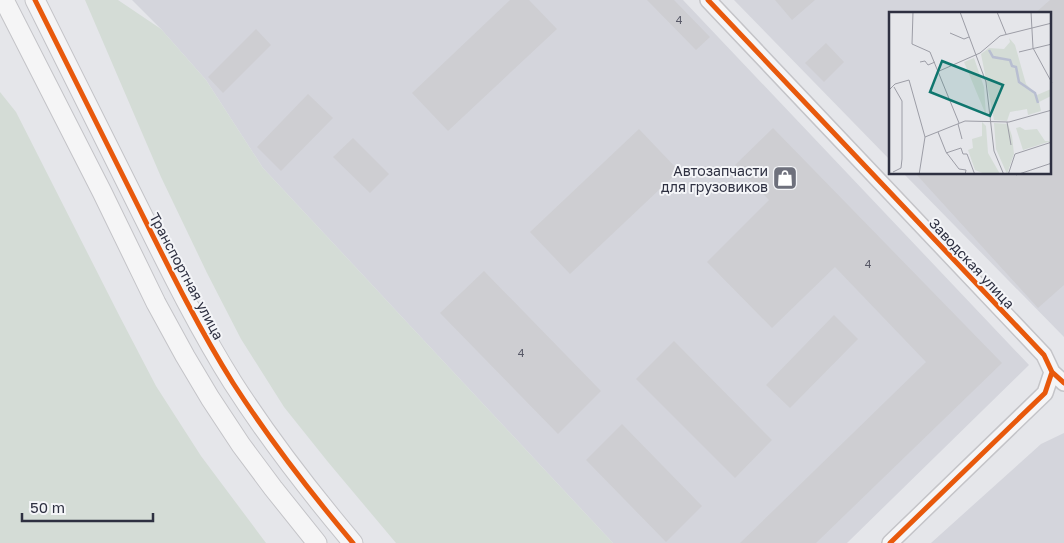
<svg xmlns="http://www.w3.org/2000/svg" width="1064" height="543" viewBox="0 0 1064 543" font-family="'Golos Text',sans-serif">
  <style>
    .built { fill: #d4d5dc }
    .green { fill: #d4dcd6 }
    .building { fill: #ceced2 }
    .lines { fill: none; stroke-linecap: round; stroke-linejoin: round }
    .minor-casing { stroke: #c4c4c8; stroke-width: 18 }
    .tertiary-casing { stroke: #c4c4c8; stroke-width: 21 }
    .minor { stroke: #f5f5f6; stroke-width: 15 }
    .tertiary { stroke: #f5f5f6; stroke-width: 19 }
    .cycleway-casing { stroke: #f4f5f8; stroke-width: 8 }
    .cycleway { stroke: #e8590c; stroke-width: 5 }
    .labels { text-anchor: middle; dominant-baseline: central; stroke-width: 4; stroke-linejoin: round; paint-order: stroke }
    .number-label { font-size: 11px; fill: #575866 }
    .poi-label { font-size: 14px; fill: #2e3041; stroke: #f4f5f8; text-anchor: end }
    .street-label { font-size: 14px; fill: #2e3041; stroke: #f4f5f8 }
    .inset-river { fill: none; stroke: #b8bed1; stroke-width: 2.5 }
    .inset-road { fill: none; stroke: #9c9da6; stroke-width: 1 }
    .view { fill: #0f766e; fill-opacity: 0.15; stroke: #0f766e; stroke-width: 2.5 }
    .inset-edge { fill: none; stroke: #2e3041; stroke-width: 2.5 }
  </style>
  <rect width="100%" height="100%" fill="#e5e6ea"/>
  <path class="built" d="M132,0H683L1029,365L847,543H613L263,168L206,80L161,29Z
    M734,0H1064V337L904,174H1050V14H890V160Z
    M1064,433V543H931L1041,444Z"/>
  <path class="green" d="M85,0H118L161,29L206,80L263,168L613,543H396L328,462L284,407L241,339L207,273L161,177Z
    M0,92L16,112L120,317L156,386L201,456L266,543H0Z"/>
  <path class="building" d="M510,0H529L557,29L448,131L412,93Z
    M647,0H674L710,37L696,50Z
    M775,0H815L792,20Z
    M1050,0H1064V285L1038,308L916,174H1050V14H1034Z
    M256,29L271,45L223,93L208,77Z
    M826,43L844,62L824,82L805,63Z
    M308,94L333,118L281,171L257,147Z
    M773,128L1002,363L816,543H740L926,362L835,267L772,328L707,262L769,200L735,165Z
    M639,129L679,171L570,274L530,232Z
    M353,138L389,174L370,193L333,157Z
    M484,271L601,391L558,434L440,313Z
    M834,315L858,339L790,408L766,385Z
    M674,341L772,440L735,478L636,379Z
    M622,424L702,506L666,542L586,460Z"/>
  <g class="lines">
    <defs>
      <path id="minor" d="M708,0L1044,355L1052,372L1064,383
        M890,543L1045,393L1052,372"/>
      <path id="tertiary" d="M4,0L102,192L156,303L185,356L210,398L241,445L273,488L317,543
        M35,0C68,67 102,133 135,200C166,262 196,324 233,383C269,439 310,492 353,543"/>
    </defs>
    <use href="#minor" class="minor-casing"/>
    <use href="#tertiary" class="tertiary-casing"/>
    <use href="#minor" class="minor"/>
    <use href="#tertiary" class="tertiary"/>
    <defs>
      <path id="cycleway" d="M35,0C68,67 102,133 135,200C166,262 196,324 233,383C269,439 310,492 353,543
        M708,0L1044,355L1052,372L1064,383
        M890,543L1045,393L1052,372"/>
    </defs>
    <use href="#cycleway" class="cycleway-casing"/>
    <use href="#cycleway" class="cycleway"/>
  </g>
  <defs>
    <symbol id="shop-square" viewBox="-11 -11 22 22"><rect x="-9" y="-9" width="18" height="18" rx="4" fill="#6e707c" stroke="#f4f5f8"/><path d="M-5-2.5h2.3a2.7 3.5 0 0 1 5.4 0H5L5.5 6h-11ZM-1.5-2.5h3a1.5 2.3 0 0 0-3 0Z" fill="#fff"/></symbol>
  </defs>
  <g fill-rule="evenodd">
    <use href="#shop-square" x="771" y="164" width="28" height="28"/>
  </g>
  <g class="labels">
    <g class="number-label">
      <text x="679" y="19">4</text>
      <text x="868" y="263">4</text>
      <text x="521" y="352">4</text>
    </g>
    <g class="poi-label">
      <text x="768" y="170">Автозапчасти<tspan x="768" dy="16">для грузовиков</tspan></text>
    </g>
    <g class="street-label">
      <text transform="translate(972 263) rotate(47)">Заводская улица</text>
      <text transform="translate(187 276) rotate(62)">Транспортная улица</text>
    </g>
  </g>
  <g transform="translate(889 12)">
    <rect width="162" height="162" fill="#e5e6ea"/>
    <path d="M120,26L126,33L137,72L148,83L162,77V84L150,90L152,99L139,103L138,97L121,100L118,109L105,108L92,42L100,36L115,37L121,30ZM85,46L95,75L97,103L75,50ZM93,110L97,114L99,141L111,162H96L86,158L79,138L84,136L83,127L93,124ZM105,111L119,112L123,124L125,142L118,162L107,137ZM131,115L136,118L148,117L156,129H162L134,138L127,116Z" fill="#d4dcd6"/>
    <path class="inset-river" d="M100,38L104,45L121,48L123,54L127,55L130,70L146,81L149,91"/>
    <path class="inset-road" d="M24,0L23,32L41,40L70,111M71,0L97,70L105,139L115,163M108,0L117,22M142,0L144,36L163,71M61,21L75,27L80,25M130,40L163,32M31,50L36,49L39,53L46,50M48,60L91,41L111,24L163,11M0,78L6,72L20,68L36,125L30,163M118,110L122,133M69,112L73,127M49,120L57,140L70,157L77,158L76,163M36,125L76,109L120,110L163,98M57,141L72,136L74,142H78L86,163M4,160L12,156L13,147V89L5,75M119,163L126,142L163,130M127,163L163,151"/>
    <path class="view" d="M53,49L114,73L101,104L41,80Z"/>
    <rect width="162" height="162" class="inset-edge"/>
  </g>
  <path d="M22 513v8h131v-8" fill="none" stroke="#2e3041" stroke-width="2.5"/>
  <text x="30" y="513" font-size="15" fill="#2e3041" stroke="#f4f5f8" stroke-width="4" paint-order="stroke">50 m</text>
</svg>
